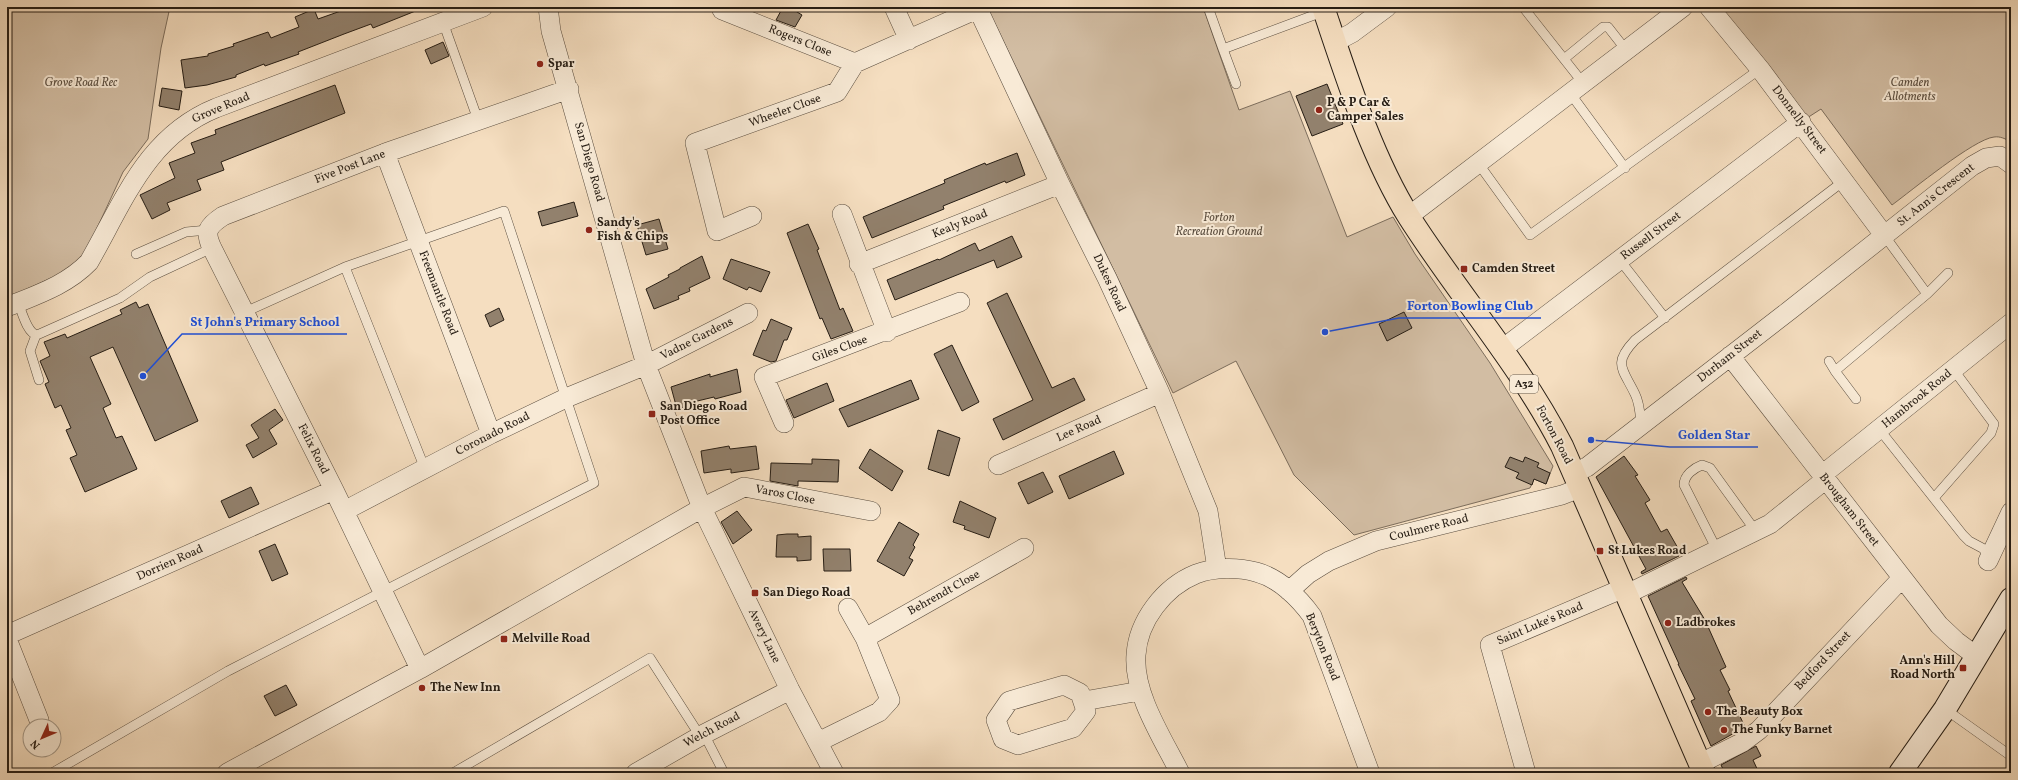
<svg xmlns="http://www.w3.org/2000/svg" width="2018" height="780" viewBox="0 0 2018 780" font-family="Vollkorn,serif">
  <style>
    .green { fill: #d2bda3; stroke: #7c6d5c }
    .building { fill: #92816d; stroke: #261d14 }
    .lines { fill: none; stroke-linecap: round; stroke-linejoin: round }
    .lane-casing { stroke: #5a4d3f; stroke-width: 10 }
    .street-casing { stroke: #5a4d3f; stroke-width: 20 }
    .secondary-casing { stroke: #261d14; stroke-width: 24 }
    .primary-casing { stroke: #261d14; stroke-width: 24 }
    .lane { stroke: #f8ead6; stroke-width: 9 }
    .street { stroke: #f8ead6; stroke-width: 19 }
    .secondary { stroke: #f8ead6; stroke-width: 22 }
    .primary { stroke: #f5dec0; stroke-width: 22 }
    .poi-dot { fill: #8f2418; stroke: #f8ead6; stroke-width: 1.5 }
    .labels { text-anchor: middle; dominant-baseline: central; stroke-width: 4; stroke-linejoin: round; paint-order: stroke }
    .shield { fill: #f8ead6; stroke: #655a4e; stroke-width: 1 }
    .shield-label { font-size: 11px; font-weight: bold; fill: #261d14 }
    .street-label { font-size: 12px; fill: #261d14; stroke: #f8ead6 }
    .poi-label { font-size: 12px; font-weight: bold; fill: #261d14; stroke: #f8ead6; text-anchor: start }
    .park-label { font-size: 12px; font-style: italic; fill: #5a4d3f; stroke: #f8ead6 }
    .leader { fill: none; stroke: #1d4ed8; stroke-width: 1.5 }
    .callout-dot { fill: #1d4ed8; stroke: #f8ead6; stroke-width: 1.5 }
    .callout-label { font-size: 13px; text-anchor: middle; font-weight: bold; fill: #1d4ed8; stroke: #f8ead6; stroke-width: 4; stroke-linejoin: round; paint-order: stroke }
  </style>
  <rect width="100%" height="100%" fill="#f5dec0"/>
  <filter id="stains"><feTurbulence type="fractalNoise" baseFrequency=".005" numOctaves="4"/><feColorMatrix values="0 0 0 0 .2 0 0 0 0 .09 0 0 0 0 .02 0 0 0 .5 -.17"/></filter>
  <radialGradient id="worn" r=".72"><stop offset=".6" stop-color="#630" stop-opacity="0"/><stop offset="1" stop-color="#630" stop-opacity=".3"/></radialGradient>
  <path class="green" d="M7,7H170L161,48L148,139L123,172L86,252L76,267L7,298Z
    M987,7H1203L1239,110L1290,91L1347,237L1393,217L1415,254L1490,363L1553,466L1546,484L1534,479L1530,488L1354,535L1294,475L1236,361L1173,393Z
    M1719,7H2011V142C2006,139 2000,136 1994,137C1974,139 1911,191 1892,205L1821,109L1807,118Z"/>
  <path class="building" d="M352,7L423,8L373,28L371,24L344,34L298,52L299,54L265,66L264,64L236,75V77L207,85L185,88L181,60L208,56V54L234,46L233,44L268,32L271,38L299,27L295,17L314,9L318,19Z
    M783,7H789L802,15L795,27L776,20Z
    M443,42L449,56L431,64L425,50Z
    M1327,84L1343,124L1312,136L1296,96Z
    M335,85L345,113L221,162L224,170L197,180L201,190L167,203L170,210L152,219L140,195L175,178L169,163L195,153L191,143L216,134L215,130Z
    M162,88L182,91L179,110L159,106Z
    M1017,153L1025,175L1006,183L1005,181L943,206L944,209L872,238L863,217L945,183L944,180L985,163L986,165Z
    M574,202L578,216L542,226L538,212Z
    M659,219L668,249L646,255L637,225Z
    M808,224L819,249L817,250L840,310L843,308L853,331L831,339L822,318L820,319L787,233Z
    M1012,236L1022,257L997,268L994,260L895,300L887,280L938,259L939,260L975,243L979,251Z
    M702,256L710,278L689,288L690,291L678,296L679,299L654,309L646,289L669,277L668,275L680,269V268Z
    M731,259L770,272L761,292L749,287L747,290L723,279Z
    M1007,293L1052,388L1074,378L1085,400L1003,440L993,419L1033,400L987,303Z
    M136,302L139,308L148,304L198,421L155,441L113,347L90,357L111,404L103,408L116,438L122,436L137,469L85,492L70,458L77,455L66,430L71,428L61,405L55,408L45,384L49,382L40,361L50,356L44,342L65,334L67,338L122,314L120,310Z
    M499,308L504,320L490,327L485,315Z
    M1404,312L1412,328L1387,341L1379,324Z
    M771,319L792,328L787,340H784L776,361L771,362L753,355L763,330L766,331Z
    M952,345L979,402L962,411L934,354Z
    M737,369L741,392L715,399L714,397L689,403L690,405L677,409L671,387L710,374V377Z
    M911,380L919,399L848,427L839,409Z
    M827,383L834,401L794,418L786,400Z
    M275,409L283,420L269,430L277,444L253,458L246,445L259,438L251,425Z
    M938,430L960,438L949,476L928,469Z
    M729,446L730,449L756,446L759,469L731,473V469L704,473L701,451Z
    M870,449L903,471L892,491L859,468Z
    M1114,451L1124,474L1069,499L1059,476Z
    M1624,456L1638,475L1635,476L1650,500L1645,503L1661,532L1667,529L1679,550L1677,551L1679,556L1642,574L1641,572L1646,569L1596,477Z
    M1510,457L1523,462L1525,457L1539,463L1537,467L1550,473L1546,484L1534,479L1532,485L1516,478L1519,473L1505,467Z
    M812,459L839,460L838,482L798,481V486L770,481L771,463L812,464Z
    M1043,472L1053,492L1028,504L1018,483Z
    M251,487L259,504L229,518L221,501Z
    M960,501L996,518L989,538L964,529L965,526L953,522Z
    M737,511L752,530L733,544L721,522Z
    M899,522L919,534L913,545L915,547L909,558L913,560L904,576L877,561Z
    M787,534H798V537L811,536V560L797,561V557H776L777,535Z
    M275,544L288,574L272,581L259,551Z
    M823,549H850L851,571H824Z
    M1686,577L1687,579L1682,582L1705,620L1726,667L1720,670L1730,690L1728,691L1745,727L1711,746L1691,701L1695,699L1678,664H1679L1648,596Z
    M286,685L297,705L275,716L264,696Z
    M1756,746L1761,756L1753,760L1759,773H1725L1721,765Z"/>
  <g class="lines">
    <defs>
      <path id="lane" d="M1208,7L1223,49L1325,11
        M1523,7L1583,83
        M443,22L478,120
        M1223,49L1236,84
        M1564,59L1603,27H1608L1626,50
        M1570,93L1625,168
        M1478,163L1530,235L1760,69
        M1884,235L1927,294
        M136,254L186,232L208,230
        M1619,259L1665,318
        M345,267L425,469
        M18,302C22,312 27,333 37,335L120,298L150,277L212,248
        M36,335L30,351L39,380
        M1829,361L1835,371L1856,399
        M1835,371L1927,294L1948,273
        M1641,425C1640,414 1640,404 1635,394C1623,369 1612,364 1635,340L1845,180
        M1879,429L1963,535L1969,541L1984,549L1987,559
        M1934,498L1991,433L1994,424L1953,369
        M1717,550L1684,485C1684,475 1694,468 1702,465L1710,468L1757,533
        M1945,709L2011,756
        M704,734L724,773
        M52,773L228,671L594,483L504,211L345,267L245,312
        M453,773L650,658L700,736"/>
      <path id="street" d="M548,7L551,31L646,365L702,508L790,690L834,773
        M894,7L909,40
        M977,7L1060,184L1107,278L1160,393L1208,511L1217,569
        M1709,7L1760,69L1884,235
        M722,10L855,63
        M1335,42L1352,33L1387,7
        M385,153L491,434
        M842,214L887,332
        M752,216L717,231L695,143L837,92L855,63L977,9
        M1409,216L1683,7
        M859,264L1060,184
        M7,307C36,295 67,285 89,262C124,201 147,136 216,108L483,7
        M1501,350L1801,122
        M1730,356L1939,625L1956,641L1976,656
        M784,423L764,377L960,302
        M998,465L1160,393
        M1574,473L1587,467L1790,310L1972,166L1986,158L2000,156L2011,164
        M1822,475L2011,323
        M344,511L491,434L566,398L646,365L748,313
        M1988,561L2011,512
        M1289,591L1308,574L1329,561L1376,541L1562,495L1580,488
        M1627,594L1770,524L1826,479
        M7,635L334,490
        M865,638L1024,548
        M7,639L39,720
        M420,669L334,490L212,248C204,231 208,226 223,216L385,153L569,89
        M1064,685L1080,693L1086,711L1073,728L1018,745L1003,739L996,720L1009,701Z
        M1084,701L1140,691
        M818,742L879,712L890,700L865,638L848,608
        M1701,763L1743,742L1759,730L1902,578
        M227,773L420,669L702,508L744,487L871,511
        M636,773L704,734L790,690
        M1180,773C1163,739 1133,694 1136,655C1138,621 1164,587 1196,574C1214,567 1238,567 1256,572C1279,578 1299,598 1312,616L1370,773
        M1526,773L1490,645L1624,588"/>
      <path id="secondary" d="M1900,773L1945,709L2011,599"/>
      <path id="primary" d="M1323,7C1346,75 1371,156 1409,217C1458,294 1520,364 1562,446L1704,773"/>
    </defs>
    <use href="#lane" class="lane-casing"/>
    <use href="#street" class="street-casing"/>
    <use href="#secondary" class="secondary-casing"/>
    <use href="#primary" class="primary-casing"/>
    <use href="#lane" class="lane"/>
    <use href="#street" class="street"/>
    <use href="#secondary" class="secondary"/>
    <use href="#primary" class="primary"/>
  </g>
  <g class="poi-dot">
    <circle cx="540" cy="64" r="4"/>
    <circle cx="1319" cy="110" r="4"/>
    <circle cx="589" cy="230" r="4"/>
    <rect x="1460" y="265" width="8" height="8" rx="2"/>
    <rect x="648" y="410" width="8" height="8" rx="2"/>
    <rect x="1596" y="547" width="8" height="8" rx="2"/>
    <rect x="751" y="589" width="8" height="8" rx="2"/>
    <circle cx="1668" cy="623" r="4"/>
    <rect x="500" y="635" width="8" height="8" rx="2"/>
    <rect x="1959" y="664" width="8" height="8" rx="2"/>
    <circle cx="422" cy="688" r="4"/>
    <circle cx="1708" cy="712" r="4"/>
    <circle cx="1724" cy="730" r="4"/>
  </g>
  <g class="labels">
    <rect class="shield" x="1510" y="375" width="28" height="18" rx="3"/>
    <g class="shield-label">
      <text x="1524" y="384">A32</text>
    </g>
    <g class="street-label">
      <text transform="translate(800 41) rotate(22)">Rogers Close</text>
      <text transform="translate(221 108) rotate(-23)">Grove Road</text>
      <text transform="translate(785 111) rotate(-20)">Wheeler Close</text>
      <text transform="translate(1799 120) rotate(53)">Donnelly Street</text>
      <text transform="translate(589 162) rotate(74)">San Diego Road</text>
      <text transform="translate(350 167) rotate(-21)">Five Post Lane</text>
      <text transform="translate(1936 195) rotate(-38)">St. Ann's Crescent</text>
      <text transform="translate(960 224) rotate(-22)">Kealy Road</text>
      <text transform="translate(1651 236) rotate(-37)">Russell Street</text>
      <text transform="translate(1109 283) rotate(65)">Dukes Road</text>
      <text transform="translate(438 293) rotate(69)">Freemantle Road</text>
      <text transform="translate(697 339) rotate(-27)">Vadne Gardens</text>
      <text transform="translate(840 349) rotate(-20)">Giles Close</text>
      <text transform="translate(1730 356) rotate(-38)">Durham Street</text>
      <text transform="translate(1917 399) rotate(-39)">Hambrook Road</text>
      <text transform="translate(1079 429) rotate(-24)">Lee Road</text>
      <text transform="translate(493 434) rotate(-27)">Coronado Road</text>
      <text transform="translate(1554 435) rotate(62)">Forton Road</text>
      <text transform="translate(313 449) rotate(63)">Felix Road</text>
      <text transform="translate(785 495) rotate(11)">Varos Close</text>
      <text transform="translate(1849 510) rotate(52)">Brougham Street</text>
      <text transform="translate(1429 528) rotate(-14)">Coulmere Road</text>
      <text transform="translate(170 563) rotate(-24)">Dorrien Road</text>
      <text transform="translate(944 593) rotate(-29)">Behrendt Close</text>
      <text transform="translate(1540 624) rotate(-23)">Saint Luke's Road</text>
      <text transform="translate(764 636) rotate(64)">Avery Lane</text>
      <text transform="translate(1322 647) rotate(68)">Beryton Road</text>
      <text transform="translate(1823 661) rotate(-47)">Bedford Street</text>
      <text transform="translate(712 730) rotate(-28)">Welch Road</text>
    </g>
    <g class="poi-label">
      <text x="548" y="64">Spar</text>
      <text x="1327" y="103">P &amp; P Car &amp;<tspan x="1327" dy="14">Camper Sales</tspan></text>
      <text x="597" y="223">Sandy's<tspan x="597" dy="14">Fish &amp; Chips</tspan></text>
      <text x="1472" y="269">Camden Street</text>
      <text x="660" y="407">San Diego Road<tspan x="660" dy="14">Post Office</tspan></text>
      <text x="1608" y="551">St Lukes Road</text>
      <text x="763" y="593">San Diego Road</text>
      <text x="1676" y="623">Ladbrokes</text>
      <text x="512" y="639">Melville Road</text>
      <text x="1955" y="661" text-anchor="end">Ann's Hill<tspan x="1955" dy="14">Road North</tspan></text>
      <text x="430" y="688">The New Inn</text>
      <text x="1716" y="712">The Beauty Box</text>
      <text x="1732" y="730">The Funky Barnet</text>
    </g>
    <g class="park-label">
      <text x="81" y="83">Grove Road Rec</text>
      <text x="1910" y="83">Camden<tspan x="1910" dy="14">Allotments</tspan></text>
      <text x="1219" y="218">Forton<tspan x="1219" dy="14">Recreation Ground</tspan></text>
    </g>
  </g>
  <path class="leader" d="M1325 332L1399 318H1541M143 376L182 334H347M1591 440L1670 447H1758"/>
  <g class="callout-dot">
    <circle cx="1325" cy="332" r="4"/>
    <circle cx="143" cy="376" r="4"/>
    <circle cx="1591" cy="440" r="4"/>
  </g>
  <g class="callout-label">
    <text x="1470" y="310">Forton Bowling Club</text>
    <text x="265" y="326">St John's Primary School</text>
    <text x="1714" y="439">Golden Star</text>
  </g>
  <rect width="2018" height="780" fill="none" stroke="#f5dec0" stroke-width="24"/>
  <rect x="8" y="8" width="2002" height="764" fill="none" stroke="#261d14" stroke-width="2"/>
  <rect x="12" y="12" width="1994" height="756" fill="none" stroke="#261d14"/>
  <g transform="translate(42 738) rotate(226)"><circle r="19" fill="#f8ead6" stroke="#a49888"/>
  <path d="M0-3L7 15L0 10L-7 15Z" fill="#8f2418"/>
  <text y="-6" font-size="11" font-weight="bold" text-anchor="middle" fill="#261d14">N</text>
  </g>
  <rect width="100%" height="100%" filter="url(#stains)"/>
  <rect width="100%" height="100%" fill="url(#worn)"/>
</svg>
